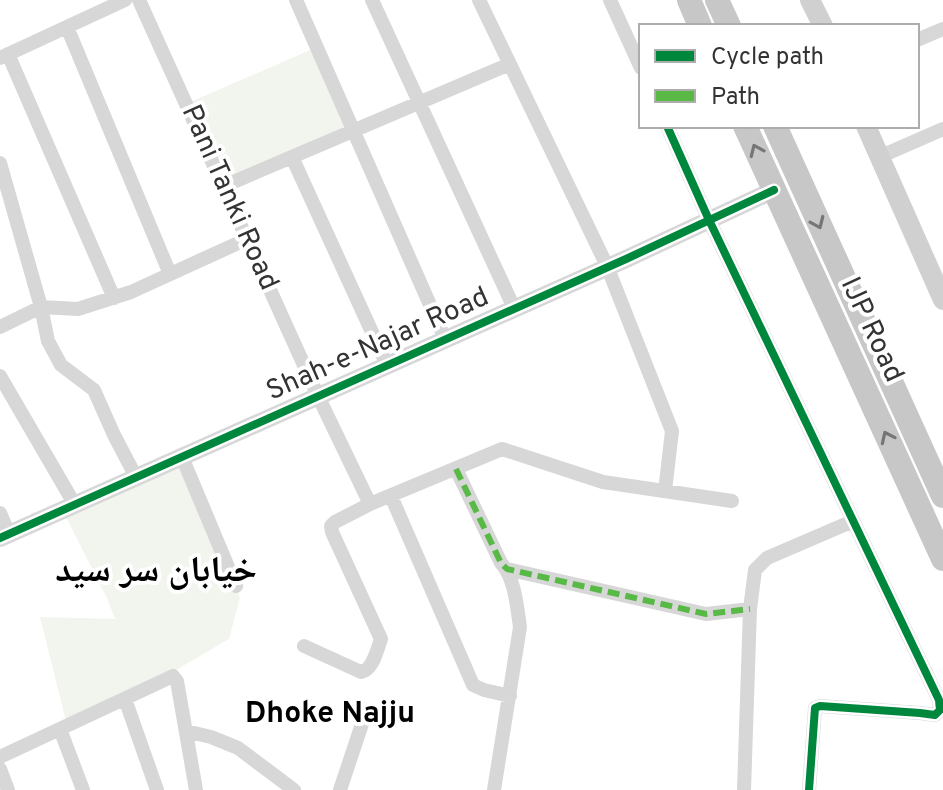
<svg xmlns="http://www.w3.org/2000/svg" width="943" height="790" viewBox="0 0 943 790" font-family="Overpass,'Noto Naskh Arabic',sans-serif">
  <style>
    .green { fill: #f1f5ed }
    .lines { fill: none; stroke-linecap: round; stroke-linejoin: round }
    .minor { stroke: #d7d7d7; stroke-width: 14 }
    .tertiary { stroke: #d7d7d7; stroke-width: 18 }
    .secondary { stroke: #d0d0d0; stroke-width: 20 }
    .trunk { stroke: #c7c7c7; stroke-width: 24 }
    .quiet { stroke: #58b947; stroke-width: 6; stroke-dasharray: 12 6; stroke-linecap: butt }
    .cycleway-casing { stroke: #fff; stroke-width: 13 }
    .cycleway { stroke: #00873e; stroke-width: 8 }
    .oneway { stroke: #767676 }
    .labels { text-anchor: middle; dominant-baseline: central; stroke-width: 8; stroke-linejoin: round; paint-order: stroke }
    .street-label { font-size: 28px; fill: #333; stroke: #fff }
    .neighbourhood-label { font-size: 30px; font-weight: bold; fill: #000; stroke: #fff }
    .district-label { font-size: 36px; font-weight: bold; fill: #000; stroke: #fff }
  </style>
  <rect width="100%" height="100%" fill="#fff"/>
  <path class="green" d="M317,47L354,131L224,186L186,104Z
    M182,457L240,598L229,639L140,691L67,725L40,617L115,619L107,598L63,511Z"/>
  <g class="lines">
    <path class="minor" d="M139,0L318,396L370,504
      M296,0L445,339
      M372,0L514,308
      M479,0L607,266L672,431L665,491
      M610,0L641,68
      M67,27L170,274
      M917,40L943,29
      M8,54L114,298
      M0,58L125,0
      M667,126L709,220L939,700L940,710L935,715L920,713L820,706L815,708L809,790
      M292,157L387,365
      M879,157L943,129
      M0,163L41,307L48,341L61,365L94,390L114,435L136,477
      M224,186L510,64
      M0,327L41,307L78,309L131,292L247,239
      M0,376L75,505
      M182,457L236,586
      M456,469L501,563C515,578 517,607 520,627L494,790
      M391,496L473,685L484,690L510,696
      M0,513L9,534
      M507,569L706,614L750,609
      M304,646L361,672C373,670 377,650 381,639L332,532L331,526L335,522L370,504L502,449L603,482L732,501
      M125,699L157,790
      M60,729L83,790
      M186,731L211,737L238,748L294,790
      M0,757L173,676L177,681L196,790
      M0,769L8,790
      M340,790L366,712
      M744,790L750,609L755,570L767,558L853,521"/>
    <path class="tertiary" d="M0,538L626,259L774,190"/>
    <path class="secondary" d="M810,0L823,26
      M866,126L943,300"/>
    <path class="trunk" d="M689,0L700,26
      M717,0L729,26
      M745,126L943,559
      M775,126L943,496"/>
    <path class="quiet" d="M456,469L501,563L507,569L706,614L750,609"/>
    <defs>
      <path id="cycleway" d="M667,126L709,220L939,700L940,710L935,715L920,713L820,706L815,708L809,790
        M0,538L626,259L774,190"/>
    </defs>
    <use href="#cycleway" class="cycleway-casing"/>
    <use href="#cycleway" class="cycleway"/>
  </g>
  <defs><path id="oneway-chevron" d="M-2-3.5L2.5 0L-2 3.5" fill="none" stroke-width="1.6" stroke-linecap="round" stroke-linejoin="round" transform="scale(2)"/></defs>
  <g class="oneway">
    <use href="#oneway-chevron" transform="translate(756 150) rotate(-114)"/>
    <use href="#oneway-chevron" transform="translate(818 223) rotate(66)"/>
    <use href="#oneway-chevron" transform="translate(887 437) rotate(-115)"/>
  </g>
  <g class="labels">
    <g class="street-label">
      <text transform="translate(229 198) rotate(66)">Pani Tanki Road</text>
      <text transform="translate(871 330) rotate(65)">IJP Road</text>
      <text transform="translate(378 345) rotate(-24)">Shah-e-Najar Road</text>
    </g>
    <g class="neighbourhood-label">
      <text x="330" y="714">Dhoke Najju</text>
    </g>
    <g class="district-label">
      <text x="156" y="572">خیابان سر سید</text>
    </g>
  </g>
  <rect x="639" y="24" width="280" height="104" fill="#ffffff" stroke="#adadad" stroke-width="2"/>
  <rect x="655" y="50" width="40" height="12" fill="#00873e" stroke="#adadad" stroke-width="2"/>
  <text x="711" y="64" font-size="24" fill="#333333">Cycle path</text>
  <rect x="655" y="90" width="40" height="12" fill="#58b947" stroke="#adadad" stroke-width="2"/>
  <text x="711" y="104" font-size="24" fill="#333333">Path</text>
</svg>
